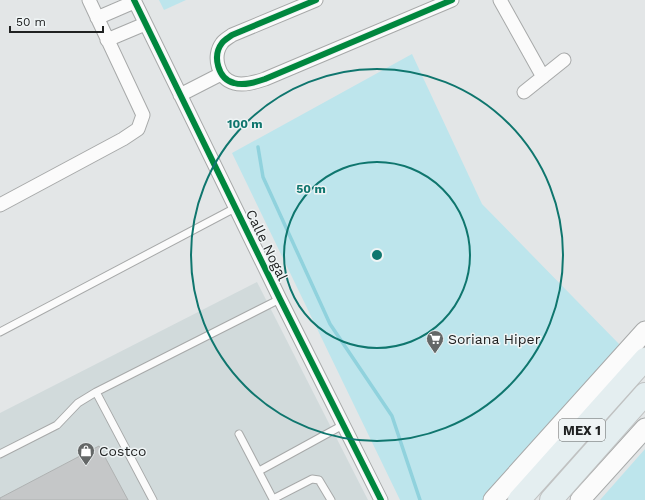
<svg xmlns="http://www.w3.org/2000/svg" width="645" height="500" viewBox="0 0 645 500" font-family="'Work Sans',sans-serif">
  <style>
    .built { fill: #d1dadb }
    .green { fill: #bde5ec }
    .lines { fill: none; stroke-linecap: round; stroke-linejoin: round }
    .stream { stroke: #90d2dd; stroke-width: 3.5 }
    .building { fill: #c5c7c8; stroke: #afb2b2 }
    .service-casing { stroke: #a7a9a9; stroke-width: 9 }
    .minor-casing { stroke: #a7a9a9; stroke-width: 15 }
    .secondary-casing { stroke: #a7a9a9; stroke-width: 21 }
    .trunk-casing { stroke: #c0c2c2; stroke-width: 24 }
    .service { stroke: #fbfbfb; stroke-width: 7 }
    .minor { stroke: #fbfbfb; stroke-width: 13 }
    .secondary { stroke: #fbfbfb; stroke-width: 19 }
    .trunk { stroke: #e4eef0; stroke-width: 22 }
    .cycleway-casing { stroke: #eff4f5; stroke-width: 8 }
    .cycleway { stroke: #00873e; stroke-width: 6 }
    .ring { fill: none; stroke: #0f766e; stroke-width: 2 }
    .labels { text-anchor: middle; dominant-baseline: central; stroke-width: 3; stroke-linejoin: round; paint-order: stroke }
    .shield { fill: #eff4f5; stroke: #5e6161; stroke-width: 1 }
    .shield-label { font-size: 13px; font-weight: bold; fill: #202222 }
    .street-label { font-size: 14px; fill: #202222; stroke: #eff4f5 }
    .poi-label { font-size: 14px; fill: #202222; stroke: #eff4f5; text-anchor: start }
    .centre { fill: #0f766e; stroke: #eff4f5; stroke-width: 2 }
    .ring-label { font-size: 12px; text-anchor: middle; font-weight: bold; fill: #0f766e; stroke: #eff4f5; stroke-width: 3; stroke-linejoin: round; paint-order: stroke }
  </style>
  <rect width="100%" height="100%" fill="#e3e6e7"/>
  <path class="built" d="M257,282L368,500H0V413Z"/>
  <path class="green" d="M159,0H186L164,10Z
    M412,54L482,204L620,345L483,500H400L232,153Z
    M645,449V500H600Z"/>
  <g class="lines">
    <path class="stream" d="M258,147L263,177L330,324L392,416L420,500"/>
  </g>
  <path class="building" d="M99,446L128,500H0V498Z"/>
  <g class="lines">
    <defs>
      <path id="service" d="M0,332L235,208
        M96,392L153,500
        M239,434L273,499L312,479L319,480L331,500
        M0,454L57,425L78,403L96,392L280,299
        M259,471L343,425"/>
      <path id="minor" d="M134,0L280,299L381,500
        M316,0L232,35C228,38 224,40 222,43C212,56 218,79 234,83C244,86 256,82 265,79L452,0
        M500,0L543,77
        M97,18L134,2
        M107,40L145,24
        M524,92L564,60
        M180,95L221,74
        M0,205L123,139L138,129L143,115L89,0"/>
      <path id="secondary" d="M493,500L645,331
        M580,500L645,428"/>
      <path id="trunk" d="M519,500L645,359
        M551,500L645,394"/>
    </defs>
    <use href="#service" class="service-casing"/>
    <use href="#minor" class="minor-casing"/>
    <use href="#secondary" class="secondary-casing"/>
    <use href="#trunk" class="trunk-casing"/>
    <use href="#service" class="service"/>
    <use href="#minor" class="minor"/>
    <use href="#secondary" class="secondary"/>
    <use href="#trunk" class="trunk"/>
    <defs>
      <path id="cycleway" d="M134,0L280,299L381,500
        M316,0L232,35C228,38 224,40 222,43C212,56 218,79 234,83C244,86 256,82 265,79L452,0"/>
    </defs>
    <use href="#cycleway" class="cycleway-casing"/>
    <use href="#cycleway" class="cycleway"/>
  </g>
  <g class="ring">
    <circle cx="377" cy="255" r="93"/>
    <circle cx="377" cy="255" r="186"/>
  </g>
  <defs>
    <symbol id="supermarket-pin" viewBox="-11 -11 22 30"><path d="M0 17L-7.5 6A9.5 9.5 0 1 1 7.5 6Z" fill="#646767" stroke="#eff4f5"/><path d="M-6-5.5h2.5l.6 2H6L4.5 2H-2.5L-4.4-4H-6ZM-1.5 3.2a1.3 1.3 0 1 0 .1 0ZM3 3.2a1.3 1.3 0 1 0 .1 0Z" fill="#fff"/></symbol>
    <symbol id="shop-pin" viewBox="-11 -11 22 30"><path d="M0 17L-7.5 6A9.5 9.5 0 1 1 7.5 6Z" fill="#646767" stroke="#eff4f5"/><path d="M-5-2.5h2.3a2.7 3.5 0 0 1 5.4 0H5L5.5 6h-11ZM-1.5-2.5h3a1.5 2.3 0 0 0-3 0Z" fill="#fff"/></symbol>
  </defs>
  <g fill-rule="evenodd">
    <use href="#supermarket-pin" x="425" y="329" width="20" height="27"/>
    <use href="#shop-pin" x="76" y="441" width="20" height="27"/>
  </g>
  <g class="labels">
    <rect class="shield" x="559" y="419" width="46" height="22" rx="3"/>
    <g class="shield-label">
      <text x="582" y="430">MEX 1</text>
    </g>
    <g class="street-label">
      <text transform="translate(267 245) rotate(64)">Calle Nogal</text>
    </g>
    <g class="poi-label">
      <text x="448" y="339">Soriana Hiper</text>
      <text x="99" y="451">Costco</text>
    </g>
  </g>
  <circle cx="377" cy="255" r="6" class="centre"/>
  <g class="ring-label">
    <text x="245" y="128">100 m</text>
    <text x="311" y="193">50 m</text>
  </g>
  <path d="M10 26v6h93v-6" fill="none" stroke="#202222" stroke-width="2"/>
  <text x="16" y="26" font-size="12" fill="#202222" stroke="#eff4f5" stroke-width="3" paint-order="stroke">50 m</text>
</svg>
